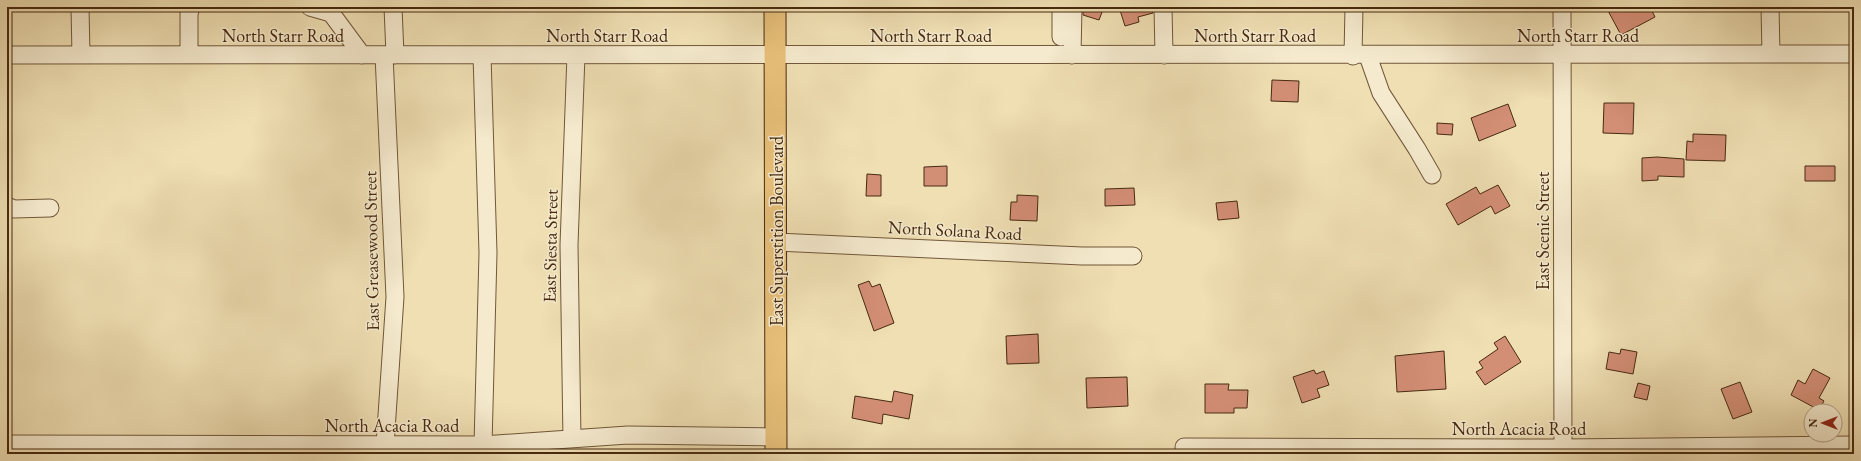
<svg xmlns="http://www.w3.org/2000/svg" width="1861" height="461" viewBox="0 0 1861 461" font-family="'EB Garamond',serif">
  <style>
    .building { fill: #d38e76; stroke: #472a10 }
    .lines { fill: none; stroke-linecap: round; stroke-linejoin: round }
    .minor-casing { stroke: #715739; stroke-width: 19 }
    .major-casing { stroke: #472a10; stroke-width: 23 }
    .minor { stroke: #f5eace; stroke-width: 17 }
    .major { stroke: #e8c07a; stroke-width: 21 }
    .labels { text-anchor: middle; dominant-baseline: central; stroke-width: 3; stroke-linejoin: round; paint-order: stroke }
    .street-label { font-size: 18px; fill: #472a10; stroke: #f5eace }
  </style>
  <rect width="100%" height="100%" fill="#efdfb3"/>
  <filter id="stains"><feTurbulence type="fractalNoise" baseFrequency=".005" numOctaves="4"/><feColorMatrix values="0 0 0 0 .2 0 0 0 0 .09 0 0 0 0 .02 0 0 0 .5 -.17"/></filter>
  <radialGradient id="worn" r=".72"><stop offset=".6" stop-color="#630" stop-opacity="0"/><stop offset="1" stop-color="#630" stop-opacity=".3"/></radialGradient>
  <path class="building" d="M1083,7H1104L1099,20L1083,15Z
    M1119,7H1153V13L1138,17L1139,22L1125,26Z
    M1606,7H1650L1655,17L1621,35Z
    M1272,80L1299,81L1298,102L1271,101Z
    M1604,103H1634L1633,134L1603,133Z
    M1508,104L1516,126L1479,141L1471,118Z
    M1437,123L1453,124L1452,135L1437,134Z
    M1693,134L1726,135L1725,161L1686,160L1687,141L1693,142Z
    M1657,157L1684,159V177L1658,176V180L1642,181V158Z
    M947,166V186H924V167Z
    M1805,166H1835V181H1805Z
    M867,174L881,175V196H866Z
    M1498,185L1510,206L1495,214L1491,206L1458,225L1446,204L1476,187L1480,194Z
    M1134,188L1135,205L1105,206V189Z
    M1017,195L1038,196L1037,221L1010,220L1011,202H1017Z
    M1237,201L1239,218L1218,220L1216,203Z
    M869,281L872,287L880,284L894,323L874,331L858,285Z
    M1038,334L1039,363L1007,364L1006,336Z
    M1505,336L1521,362L1485,385L1476,372L1483,368L1479,362L1498,349L1494,343Z
    M1621,349L1637,352L1633,374L1606,369L1609,352L1620,354Z
    M1444,351L1446,389L1397,392L1395,356Z
    M1813,369L1830,378L1819,398L1824,401L1819,410L1791,395L1798,380L1805,384Z
    M1314,370L1316,374L1324,371L1329,385L1317,389L1320,397L1302,403L1293,377Z
    M1127,377L1128,406L1087,408L1086,378Z
    M1740,382L1752,412L1733,419L1721,389Z
    M1638,383L1650,386L1647,400L1634,397Z
    M1205,384H1229L1228,390H1248L1247,408H1234V413H1205Z
    M894,391L913,395L909,419L883,414L882,424L852,418L855,396L892,402Z"/>
  <g class="lines">
    <defs>
      <path id="minor" d="M80,7L81,55
        M310,7L331,13L362,55
        M393,7L395,55
        M1061,7V37
        M1163,7L1164,55
        M1562,7L1563,454
        M1770,7L1771,54
        M7,55L1854,54
        M189,55V14L191,7
        M384,55L395,297L385,445
        M482,55L488,253L483,445
        M1072,55L1073,7
        M1353,56L1354,7
        M1368,56L1381,93L1417,149L1432,175
        M7,206L14,209L50,208
        M776,242L1082,256H1133
        M572,439L569,245L576,55
        M7,444L483,445L628,435L776,437
        M1184,447L1563,448L1854,445"/>
      <path id="major" d="M775,7L776,454"/>
    </defs>
    <use href="#minor" class="minor-casing"/>
    <use href="#major" class="major-casing"/>
    <use href="#minor" class="minor"/>
    <use href="#major" class="major"/>
  </g>
  <g class="labels">
    <g class="street-label">
      <text x="283" y="35">North Starr Road</text>
      <text x="607" y="35">North Starr Road</text>
      <text x="931" y="35">North Starr Road</text>
      <text x="1255" y="35">North Starr Road</text>
      <text x="1578" y="35">North Starr Road</text>
      <text transform="translate(955 230) rotate(3)">North Solana Road</text>
      <text transform="translate(776 231) rotate(-90)">East Superstition Boulevard</text>
      <text transform="translate(1542 231) rotate(-90)">East Scenic Street</text>
      <text transform="translate(550 246) rotate(-89)">East Siesta Street</text>
      <text transform="translate(371 251) rotate(-91)">East Greasewood Street</text>
      <text x="392" y="425">North Acacia Road</text>
      <text x="1519" y="428">North Acacia Road</text>
    </g>
  </g>
  <rect width="1861" height="461" fill="none" stroke="#efdfb3" stroke-width="24"/>
  <rect x="8" y="8" width="1845" height="445" fill="none" stroke="#472a10" stroke-width="2"/>
  <rect x="12" y="12" width="1837" height="437" fill="none" stroke="#472a10"/>
  <g transform="translate(1823 423) rotate(270)"><circle r="19" fill="#f5eace" stroke="#af9d82"/>
  <path d="M0-3L7 15L0 10L-7 15Z" fill="#8f2418"/>
  <text y="-6" font-size="11" font-weight="bold" text-anchor="middle" fill="#472a10">N</text>
  </g>
  <rect width="100%" height="100%" filter="url(#stains)"/>
  <rect width="100%" height="100%" fill="url(#worn)"/>
</svg>
